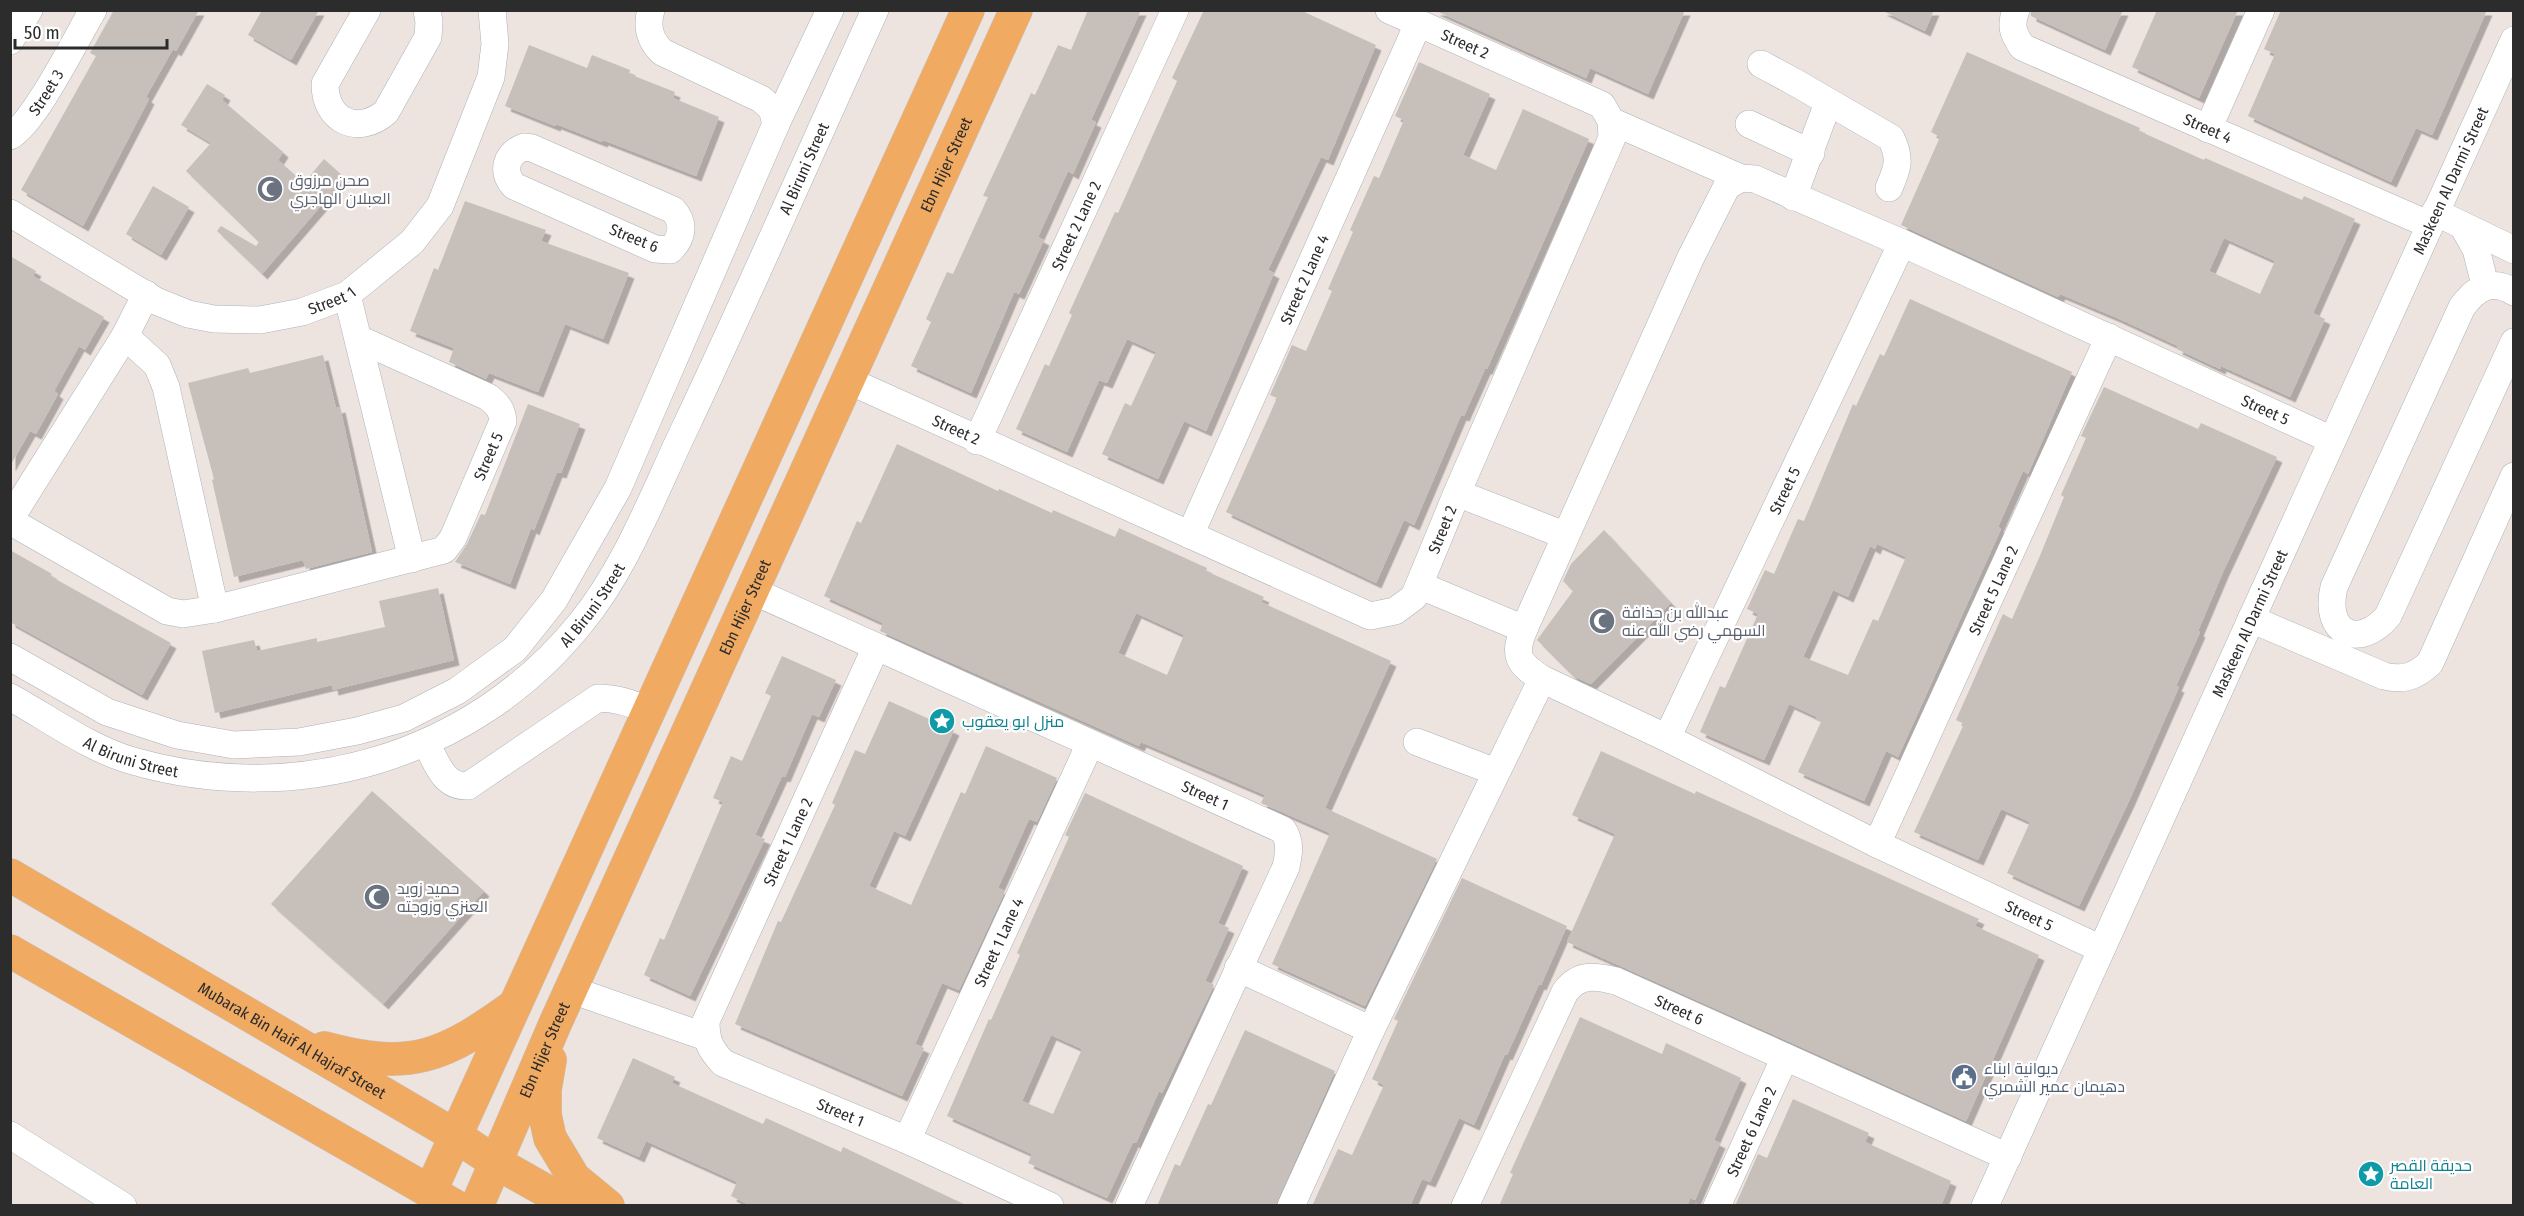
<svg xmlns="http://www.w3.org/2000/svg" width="2524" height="1216" viewBox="0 0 2524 1216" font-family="'Fira Sans Condensed',Cairo,sans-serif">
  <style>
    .building { fill: #c6bfba; fill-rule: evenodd; filter: url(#shadow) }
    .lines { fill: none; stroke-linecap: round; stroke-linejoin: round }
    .minor-casing { stroke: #acb2b9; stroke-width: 28 }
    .major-casing { stroke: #c4c4c4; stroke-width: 34 }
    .minor { stroke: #fff; stroke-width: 27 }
    .major { stroke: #f1aa61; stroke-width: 33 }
    .labels { text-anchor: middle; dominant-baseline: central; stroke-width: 4.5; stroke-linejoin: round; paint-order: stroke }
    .street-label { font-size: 16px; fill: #2c2c2c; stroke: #fff }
    .worship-label { font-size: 16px; fill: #5b616d; stroke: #fff; text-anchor: start }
    .culture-label { font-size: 16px; fill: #0d838f; stroke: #fff; text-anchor: start }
    .service-label { font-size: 16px; fill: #4e5e75; stroke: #fff; text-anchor: start }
  </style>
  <defs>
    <filter id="shadow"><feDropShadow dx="5.5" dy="5.5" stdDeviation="0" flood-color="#0004"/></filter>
  </defs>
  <rect width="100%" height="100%" fill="#eee4df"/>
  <path class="building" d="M114,10H199L176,51L173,49L146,97L149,99L83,226L21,190L96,56L90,53Z
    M262,10H319L291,60L248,35Z
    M1088,10H1141L1091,120L1096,122L1073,174L1068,171L1038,237L1044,240L1019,294L1014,292L971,393L911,366L931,322L926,319L947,272L953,274L988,197L983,196L1031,93L1035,95L1058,45L1071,50Z
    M1204,10H1300L1376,45L1328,160L1321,157L1268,270L1274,273L1206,431L1184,421L1158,479L1102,454L1125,403L1131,406L1156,352L1127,339L1107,383L1099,380L1067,452L1016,429L1045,364L1049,366L1072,315L1069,313L1115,212L1118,213L1177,81L1172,78Z
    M1434,10H1685L1648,94L1590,68L1586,78Z
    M1881,10H1934L1925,31Z
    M2031,10H2123L2105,50L2031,16Z
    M2157,10H2238L2199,98L2132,67Z
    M2281,10H2487L2432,135L2416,128L2391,182L2248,116L2275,54L2264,49Z
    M529,45L587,68L592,55L630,70L629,74L675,92L673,98L719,117L696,176L603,140L602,142L556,124L555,126L505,106Z
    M1967,52L2140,128L2139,131L2204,160L2205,158L2302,200L2304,196L2355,219L2313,313L2325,319L2290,397L2221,366L2220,369L2177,349L2178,346L2115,317L2060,294L2058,297L1901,225L1940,137L1931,132ZM2224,238L2275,261L2260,294L2209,271Z
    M1419,62L1490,94L1463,155L1496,170L1523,109L1589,139L1487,369H1485L1464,416L1461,415L1414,525L1404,520L1376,583L1226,512L1277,398L1270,395L1292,345L1306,351L1332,291L1328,289L1353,232L1350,230L1374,176L1379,178L1404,120L1395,116Z
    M207,84L225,95L222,100L283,152L278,160L304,183L324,159L345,178L262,274L217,231L221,226L256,246L259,242L186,171L211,143L181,125Z
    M153,186L189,207L161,255L126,234Z
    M465,201L546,230L541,241L629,273L603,339L565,324L538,392L489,373L486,379L449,362L454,348L410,331L434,268L438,270Z
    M10,256L36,271L33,276L104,317L85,350L79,346L54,391L58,394L36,434L30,431L10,466Z
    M1910,299L2072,372L2028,474L2023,471L1998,527L2001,529L1898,757L1886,751L1864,801L1798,772L1821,722L1816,720L1817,717L1789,704L1764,760L1700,732L1720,686L1725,688L1758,614L1747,609L1765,570L1774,574L1798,519L1804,521L1853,404L1856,406L1880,354L1884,356ZM1877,544L1906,557L1878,621L1873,619L1848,675L1803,657L1833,590L1848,597L1870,546L1875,549Z
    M323,355L336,408L340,407L372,552L306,569L303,560L234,577L212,480L214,479L188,383L248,368L250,373Z
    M2104,387L2198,429L2201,423L2277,457L2223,572L2198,631L2200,632L2176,686L2179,687L2129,801L2079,906L2007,873L2030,822L2001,809L1978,860L1914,832L1964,724L1956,720L2003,614L2012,619L2039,558L2064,497L2061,495L2086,438L2081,436Z
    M528,404L580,424L561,473L557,472L534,530L531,528L510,584L455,562L467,544L481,514L485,515Z
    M897,444L998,491L999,489L1052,513L1053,510L1115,537L1119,528L1207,568L1206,571L1264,597L1261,602L1391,661L1325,808L1437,859L1365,1006L1272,964L1330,833L1261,803L1265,795L1141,742L1139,746L880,631L883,623L824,596L857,521L861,523ZM1136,613L1184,635L1167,675L1118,653Z
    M1604,530L1671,603L1591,684L1573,676L1537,640L1573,591L1563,581L1571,564Z
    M10,550L52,574L50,576L171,643L142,695L10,622Z
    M438,588L454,660L333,690L332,685L215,713L202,651L254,640L257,651L317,638V642L385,627L379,601Z
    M782,656L836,680L819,717L812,714L785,777L782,776L755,835L765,839L690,996L644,975L660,938L664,940L723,802L713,798L731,756L742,761L771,696L765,693Z
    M889,701L954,730L905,836L894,831L869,886L911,905L961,792L965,794L986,746L1057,778L1037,822L1029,819L998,888L1005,891L959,990L942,983L915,1044L924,1048L902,1096L735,1024L778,921L781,922L835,805L832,803L855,750L865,754Z
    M1601,751L1695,794L1696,791L1979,919L1975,926L2039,955L1966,1121L1567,942L1615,834L1572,815Z
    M372,791L484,891L383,1004L271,904Z
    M1085,793L1243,866L1218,923L1229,928L1205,981L1214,985L1162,1093L1159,1091L1136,1143L1133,1142L1107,1198L1028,1163L1032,1154L947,1116L989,1019L991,1020L1020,955L1017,953L1069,837L1065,835ZM1051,1035L1082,1049L1053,1114L1022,1101Z
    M1462,878L1567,926L1541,985L1539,984L1507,1055L1505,1054L1474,1125L1459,1118L1430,1182L1422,1179L1410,1206H1312L1338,1149L1352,1155L1384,1085L1372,1079L1398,1021L1394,1019Z
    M1580,1017L1662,1054L1666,1043L1741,1078L1714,1140L1720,1143L1695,1200L1690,1198L1687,1206H1499L1513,1174L1510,1173Z
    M1245,1030L1335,1071L1275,1206H1157L1175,1164L1180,1166L1208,1104L1211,1105Z
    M633,1058L675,1077L672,1083L763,1124L766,1118L841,1152L843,1147L968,1206H751L731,1196L737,1182L646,1141L639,1157L597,1138Z
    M1793,1099L1869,1133L1865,1142L1951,1181L1941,1206H1735L1758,1154L1767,1158Z"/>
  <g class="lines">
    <defs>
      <g id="minor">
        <path d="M367,10L325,84C325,121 358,136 386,112L428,37L429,22L427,10"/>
        <path d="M651,10C646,27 650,40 662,52L761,99L772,109L776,124"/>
        <path id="s1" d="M2016,10C2010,26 2013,33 2022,47L2430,225"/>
        <path d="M10,41L29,10"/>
        <path d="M1761,64L1798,84L1891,138C1901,159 1898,167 1889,188"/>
        <path id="s2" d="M1611,121L1741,178L1755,179L1902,243L2332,440"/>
        <path d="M1749,124L1811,153"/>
        <path d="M2208,129L2261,10"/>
        <path id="s3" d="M10,136C34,124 77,37 93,10"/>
        <path d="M524,147L532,148L673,210C685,223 683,238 670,250L655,249L514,186C501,171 506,154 524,147Z"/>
        <path id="s4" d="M1741,178L1727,186L1691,257L1524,629C1513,656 1518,663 1542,679L1667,738L1877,844L2101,949"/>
        <path d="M1793,197L1828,103"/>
        <path d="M2435,212L2514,250"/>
        <path id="s5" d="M10,213L156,301L188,314L214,319L260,320L302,312L347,295L412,242L440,206L491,77L495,44L492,10"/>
        <path d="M2463,226L2476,249L2485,285"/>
        <path d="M2514,292C2491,278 2476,288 2462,307L2334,587C2323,634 2359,650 2388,616L2514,342"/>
        <path d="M347,295L412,559"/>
        <path d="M125,336L157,365L166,387L215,609"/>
        <path id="s6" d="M847,380L1370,616L1395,611L1414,597L1457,493L1612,138L1611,121L1602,105L1389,10"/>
        <path id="s7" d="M977,441L1175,10"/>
        <path d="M1457,493L1564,535"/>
        <path d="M10,519L125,336L146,294"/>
        <path id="s8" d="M10,521L167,611L183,614L215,609L444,550L453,538L503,421C502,409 497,404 488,397L359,339"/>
        <path id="s9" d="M1190,535L1418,24"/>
        <path d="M1419,585L1524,629"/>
        <path id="s10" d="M753,591L1283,830C1291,842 1289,853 1286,867L1129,1206"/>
        <path d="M2251,619L2384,676C2404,681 2416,676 2430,663L2514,476"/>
        <path id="s11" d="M876,647L706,1021C706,1041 710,1049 723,1063L907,1140L1050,1206"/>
        <path d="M10,657L107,712L177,735L234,745L299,742L357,731L404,718L457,691L515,649L554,600L618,488L776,124L830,10"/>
        <path id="s12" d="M10,697C50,719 90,749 133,761C297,808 472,757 580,624C627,567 654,492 686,426C751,288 812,149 875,10"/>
        <path id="s13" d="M1667,738L1902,243"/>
        <path d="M1417,742L1496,772"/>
        <path d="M426,743C437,763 443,787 468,786L598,698C617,698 632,703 649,711"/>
        <path id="s14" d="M1877,844L2109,337"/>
        <path d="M1238,968L1371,1030"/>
        <path d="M572,990L706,1037"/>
        <path d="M10,1135L123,1206"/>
        <path id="s15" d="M907,1140L1090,744"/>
        <path d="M1291,1206L1371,1030L1542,679"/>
        <path id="s16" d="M1465,1206L1565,992C1579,973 1595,976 1616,981L2008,1157"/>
        <path id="s17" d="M1717,1206L1785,1057"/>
        <path id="s18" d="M1985,1206L2514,40"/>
      </g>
      <g id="major">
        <path id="s19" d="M10,875L456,1136L495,1162L573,1206"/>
        <path d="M10,951L455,1206"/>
        <path d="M324,1048C411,1072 445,1056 515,1005"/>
        <path d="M550,1060L545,1089V1115L550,1138L574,1178L608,1206"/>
        <path d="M431,1190L968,10"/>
        <path id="s20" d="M477,1206L555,1024L1016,10"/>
      </g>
    </defs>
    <use href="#minor" class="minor-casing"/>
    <use href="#major" class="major-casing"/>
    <use href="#minor" class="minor"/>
    <use href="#major" class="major"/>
  </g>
  <defs>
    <symbol id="mosque-disc" viewBox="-11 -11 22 22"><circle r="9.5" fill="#6b7280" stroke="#fff"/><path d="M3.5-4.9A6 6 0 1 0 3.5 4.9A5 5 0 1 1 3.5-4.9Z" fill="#fff"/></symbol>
    <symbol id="sight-disc" viewBox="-11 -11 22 22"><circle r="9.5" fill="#0f9aa8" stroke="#fff"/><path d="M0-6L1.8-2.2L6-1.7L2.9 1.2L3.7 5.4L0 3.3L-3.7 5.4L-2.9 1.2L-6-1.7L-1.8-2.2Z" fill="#fff"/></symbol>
    <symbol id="civic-disc" viewBox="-11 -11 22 22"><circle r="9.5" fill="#5c6f8a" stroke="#fff"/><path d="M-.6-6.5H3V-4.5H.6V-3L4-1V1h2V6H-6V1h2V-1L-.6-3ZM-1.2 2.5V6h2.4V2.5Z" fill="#fff"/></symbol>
  </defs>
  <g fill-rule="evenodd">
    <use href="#mosque-disc" x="255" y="174" width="30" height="30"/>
    <use href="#mosque-disc" x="1587" y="606" width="30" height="30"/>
    <use href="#sight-disc" x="927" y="706" width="30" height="30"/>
    <use href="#mosque-disc" x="362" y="882" width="30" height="30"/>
    <use href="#civic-disc" x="1949" y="1062" width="30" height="30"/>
    <use href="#sight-disc" x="2356" y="1159" width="30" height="30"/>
  </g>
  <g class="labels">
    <g class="street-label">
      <text transform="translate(1465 44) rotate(24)">Street 2</text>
      <text stroke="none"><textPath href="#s3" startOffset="57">Street 3</textPath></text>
      <text stroke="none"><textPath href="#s1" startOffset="242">Street 4</textPath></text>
      <text stroke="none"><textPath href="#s20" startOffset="1142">Ebn Hijer Street</textPath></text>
      <text stroke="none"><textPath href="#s12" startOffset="1143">Al Biruni Street</textPath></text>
      <text stroke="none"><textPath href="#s18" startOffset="1126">Maskeen Al Darmi Street</textPath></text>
      <text stroke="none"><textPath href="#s7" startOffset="237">Street 2 Lane 2</textPath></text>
      <text transform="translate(634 238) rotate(22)">Street 6</text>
      <text stroke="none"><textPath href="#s9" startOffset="280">Street 2 Lane 4</textPath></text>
      <text stroke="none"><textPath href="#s5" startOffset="352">Street 1</textPath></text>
      <text stroke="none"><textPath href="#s2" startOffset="716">Street 5</textPath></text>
      <text stroke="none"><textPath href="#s6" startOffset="120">Street 2</textPath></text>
      <text stroke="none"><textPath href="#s8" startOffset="570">Street 5</textPath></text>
      <text stroke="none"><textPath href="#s13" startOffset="274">Street 5</textPath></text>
      <text stroke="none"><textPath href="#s6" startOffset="696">Street 2</textPath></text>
      <text stroke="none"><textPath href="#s14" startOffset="279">Street 5 Lane 2</textPath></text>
      <text stroke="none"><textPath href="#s12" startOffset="657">Al Biruni Street</textPath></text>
      <text stroke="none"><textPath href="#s20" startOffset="656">Ebn Hijer Street</textPath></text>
      <text stroke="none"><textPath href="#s18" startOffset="640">Maskeen Al Darmi Street</textPath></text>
      <text stroke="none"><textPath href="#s12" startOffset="136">Al Biruni Street</textPath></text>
      <text stroke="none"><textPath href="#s10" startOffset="496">Street 1</textPath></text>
      <text transform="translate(788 842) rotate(-65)">Street 1 Lane 2</text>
      <text stroke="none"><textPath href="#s4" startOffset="1106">Street 5</textPath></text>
      <text stroke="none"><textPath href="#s15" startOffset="218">Street 1 Lane 4</textPath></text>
      <text stroke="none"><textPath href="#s16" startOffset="362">Street 6</textPath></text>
      <text stroke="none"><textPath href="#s19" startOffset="327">Mubarak Bin Haif Al Hajraf Street</textPath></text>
      <text stroke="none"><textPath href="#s20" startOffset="170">Ebn Hijer Street</textPath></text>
      <text stroke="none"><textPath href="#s11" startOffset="585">Street 1</textPath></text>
      <text stroke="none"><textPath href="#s17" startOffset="82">Street 6 Lane 2</textPath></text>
    </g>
    <g class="worship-label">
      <text x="290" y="180">صحن مرزوق<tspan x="290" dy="18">العبلان الهاجري</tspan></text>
      <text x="1622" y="612">عبدالله بن حذافة<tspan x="1622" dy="18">السهمي رضي الله عنه</tspan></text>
      <text x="397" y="888">حميد زويد<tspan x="397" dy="18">العنزي وزوجته</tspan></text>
    </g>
    <g class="culture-label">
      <text x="962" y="721">منزل ابو يعقوب</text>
      <text x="2390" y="1165">حديقة القصر<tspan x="2390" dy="18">العامة</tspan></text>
    </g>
    <g class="service-label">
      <text x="1984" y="1068">ديوانية ابناء<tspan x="1984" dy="18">دهيمان عمير الشمري</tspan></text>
    </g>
  </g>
  <rect width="2524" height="1216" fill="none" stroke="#2c2c2c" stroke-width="24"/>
  <path d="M15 39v9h152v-9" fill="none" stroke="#2c2c2c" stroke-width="3"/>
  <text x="24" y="39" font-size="18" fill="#2c2c2c" stroke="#ffffff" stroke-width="4.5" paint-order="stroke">50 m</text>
</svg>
